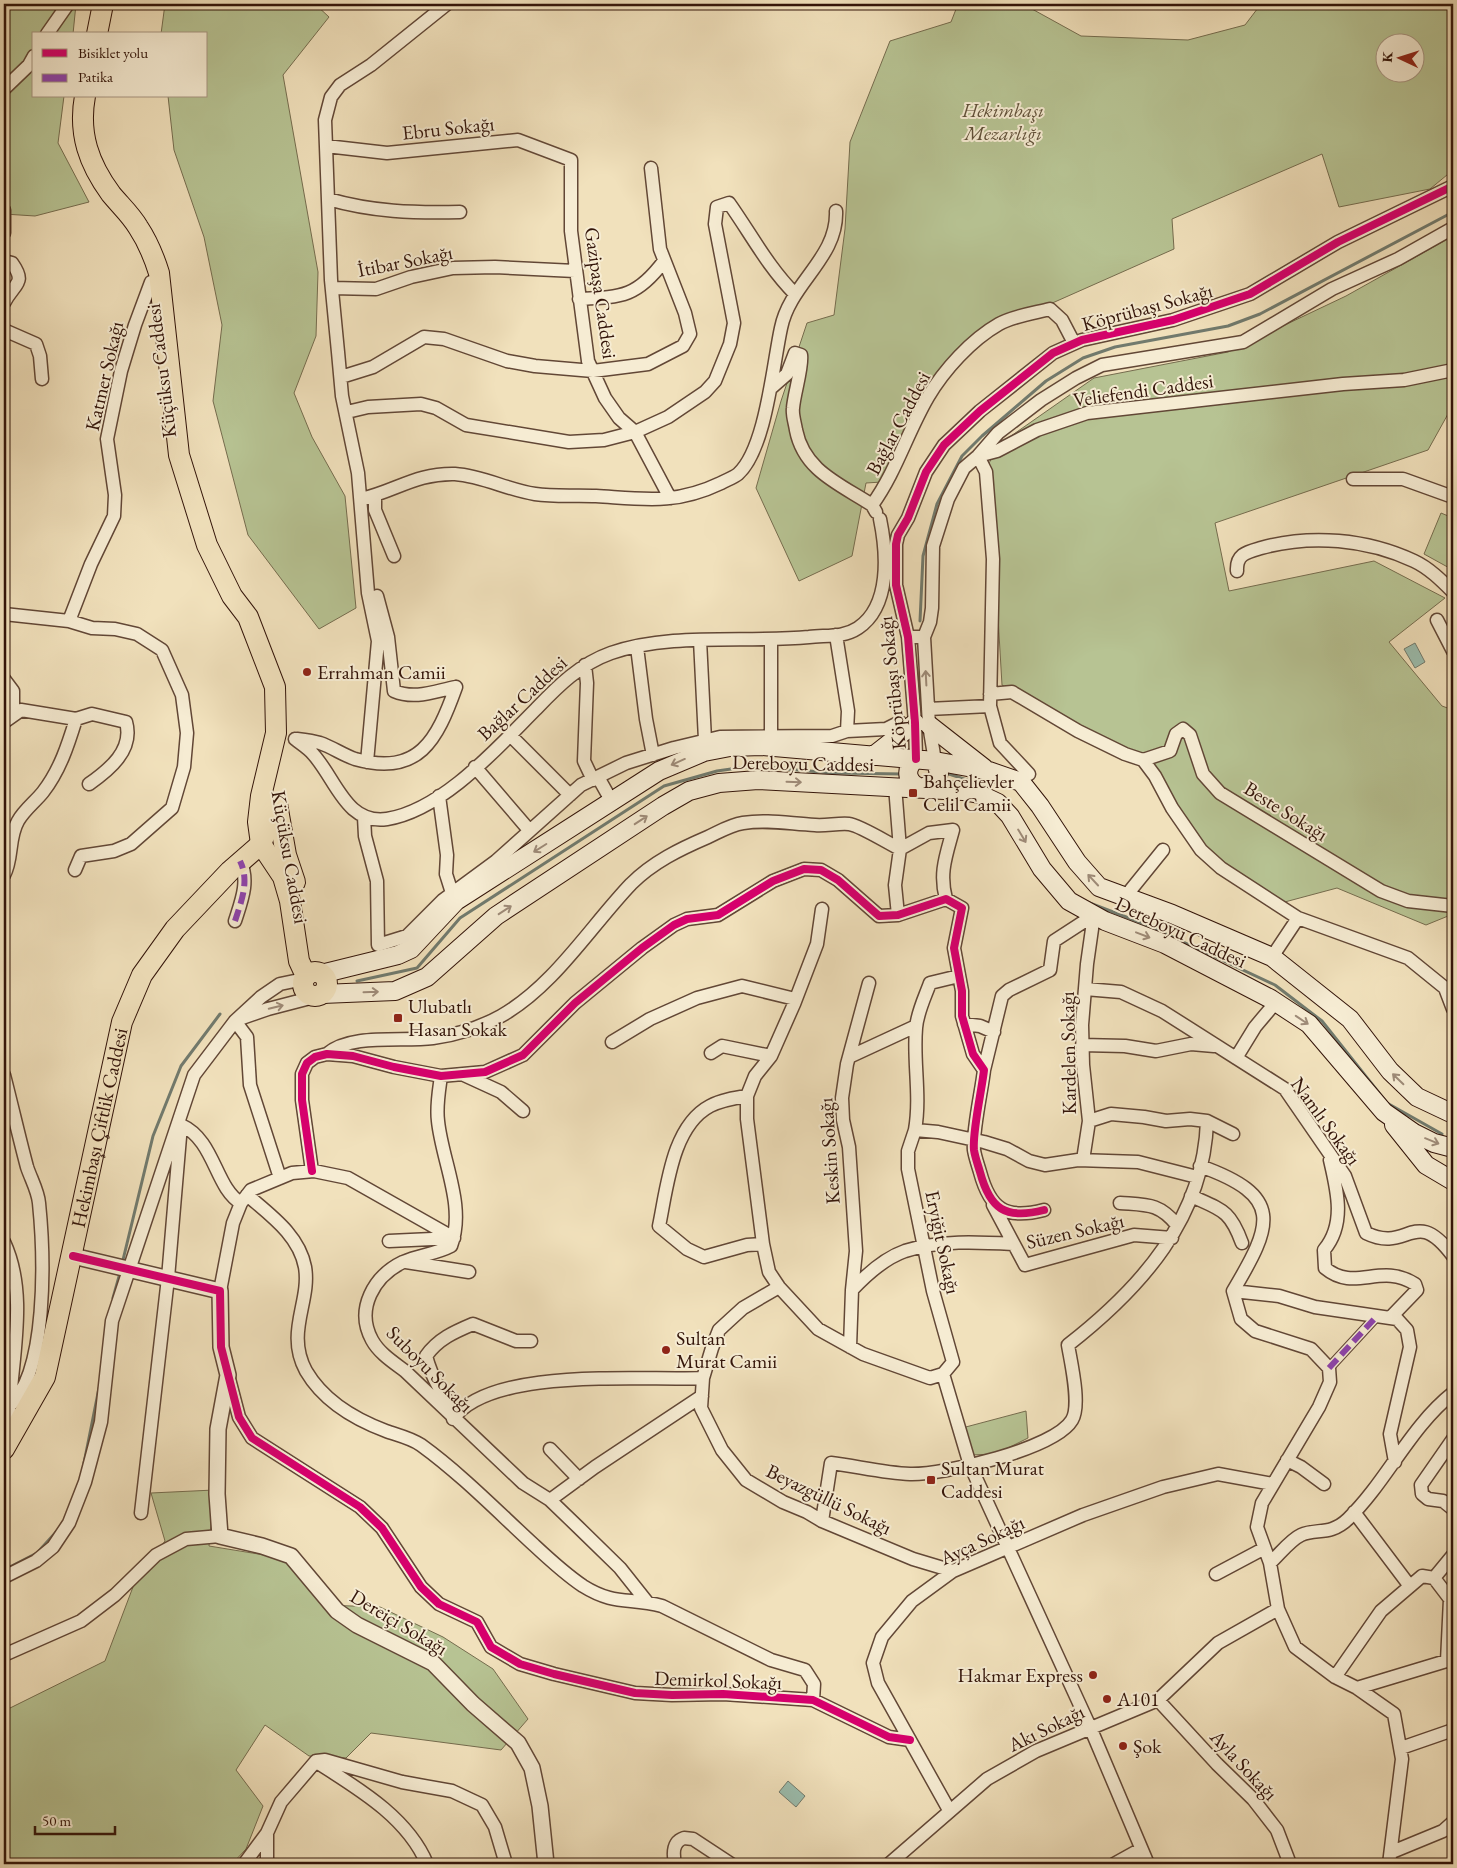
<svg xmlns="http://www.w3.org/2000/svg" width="1457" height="1868" viewBox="0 0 1457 1868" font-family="'EB Garamond',serif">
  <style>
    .green { fill: #b7c393; stroke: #756c4e; fill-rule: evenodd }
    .water { fill: #9bbeaf; stroke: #717a6d }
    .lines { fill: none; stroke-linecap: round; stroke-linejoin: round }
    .stream { stroke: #717a6d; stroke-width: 3 }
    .pedestrian-casing { stroke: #624736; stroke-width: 11 }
    .minor-casing { stroke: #624736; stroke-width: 15 }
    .tertiary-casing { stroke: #624736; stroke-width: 18 }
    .secondary-casing { stroke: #331409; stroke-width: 20 }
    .primary-casing { stroke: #331409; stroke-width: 22 }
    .pedestrian { stroke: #f6ecd3; stroke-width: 9 }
    .minor { stroke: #f6ecd3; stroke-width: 12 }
    .tertiary { stroke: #f6ecd3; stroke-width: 15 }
    .secondary { stroke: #f6ecd3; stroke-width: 18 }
    .primary { stroke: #f1e1bc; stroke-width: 20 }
    .quiet { stroke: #8e44ad; stroke-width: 6; stroke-dasharray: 12 6; stroke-linecap: butt }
    .cycleway-casing { stroke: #f6ecd3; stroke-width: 11 }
    .cycleway { stroke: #d6006c; stroke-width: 8 }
    .oneway { stroke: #9e8b78 }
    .poi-dot { fill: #8f2418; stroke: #f6ecd3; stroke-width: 2 }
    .labels { text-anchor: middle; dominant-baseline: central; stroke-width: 4; stroke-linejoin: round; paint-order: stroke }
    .park-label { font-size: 20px; font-style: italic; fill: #615139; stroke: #f6ecd3 }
    .street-label { font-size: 20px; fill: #331409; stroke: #f6ecd3 }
    .poi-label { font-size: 20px; fill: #331409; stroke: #f6ecd3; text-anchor: start }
  </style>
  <rect width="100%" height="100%" fill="#f1e1bc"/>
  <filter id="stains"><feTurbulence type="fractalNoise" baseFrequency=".004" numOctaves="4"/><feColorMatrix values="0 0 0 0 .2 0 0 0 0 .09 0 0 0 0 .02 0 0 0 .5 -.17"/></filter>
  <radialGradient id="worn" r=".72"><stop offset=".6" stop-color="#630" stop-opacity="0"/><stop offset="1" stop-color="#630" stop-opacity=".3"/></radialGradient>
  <path class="green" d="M4,4H76L73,34H34V96H64L58,143L89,202L35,216L4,214Z
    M165,4H315L329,17L283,75L318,272L316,336L294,393L312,437L345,496L356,608L319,629L248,535L213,401L222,325L204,237L174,150L168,96H206V34H161Z
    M958,4H1023L1081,36L1188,40L1245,25L1261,4H1453V170L1430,189L1339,207L1322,154L1172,219L1174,249L969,340L912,413L882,482L866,483L852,556L799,581L756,488L781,401L807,323L834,315L845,229L850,142L890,41L951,22ZM1384,42H1414V72H1384Z
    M1453,236V405L1428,450L1215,523L1229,591L1374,561L1445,598L1389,642L1442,706L1453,710V914L1426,925L1337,888L1281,903L1198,851L1157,769L1002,685L989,463L1001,443L1094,378L1228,352L1346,296Z
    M1441,513L1453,518V570L1424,554Z
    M1026,1411L1028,1438L996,1454L970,1455L962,1428Z
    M214,1490L209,1546L289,1559L323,1605L380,1607L443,1637L493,1669L528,1719L501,1750L371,1733L346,1758L309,1756L265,1725L236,1770L263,1806L246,1849L232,1864H4V1711L105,1661L136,1579L165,1541L151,1493Z"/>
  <path class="water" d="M1415,643L1425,662L1415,668L1404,649Z
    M788,1781L805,1796L796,1807L779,1792Z"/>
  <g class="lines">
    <path class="stream" d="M920,621L923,556L937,504L962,456L982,436L1046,381L1083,358L1115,347L1228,326L1260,314L1453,212
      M949,774L985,786L991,791
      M1087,902L1147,925L1275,985L1322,1021L1387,1103L1442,1134
      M357,981L417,968L460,918L664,786L717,771L752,766L832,773L903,774
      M122,1264L153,1136L181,1066L220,1014
      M113,1298L120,1273
      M84,1463L99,1388
      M4,1570L37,1553L57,1531"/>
    <defs>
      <path id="pedestrian" d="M1329,1368L1377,1316"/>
      <path id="minor" d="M47,34L68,4
        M4,89L29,65L34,56
        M326,146L387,153L518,140L571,160V231L588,361L605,398L619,418L635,432L670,498
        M328,199C373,212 413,213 460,212
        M4,210V233
        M4,261L12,263C27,284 14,283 4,303
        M332,288L376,289L411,277L453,268L495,267L575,271
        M579,299C622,297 637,297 664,261
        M4,330L36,344L40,356L42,379
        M341,377L373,367L424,337L444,339L507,361L535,366L593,371L648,364L683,346L690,334L685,313L660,249L651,168
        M771,388L787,374L795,353L801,355C803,366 794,394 793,408C792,415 795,423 796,430C804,471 840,484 872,505L876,512
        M347,412L368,407L421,404L436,408L466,425L569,442L604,440L635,432L668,417L705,392L715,381L730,344L734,323L715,224L717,207L729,203C751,234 768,267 795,294
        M1353,479H1403L1453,497
        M375,496V510L394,556
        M361,499C396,491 416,473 455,474C483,476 508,490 535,494C555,497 576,495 596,496C644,499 675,505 721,483C726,480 733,478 738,474C766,449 773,364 781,328C790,283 838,258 836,211
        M872,505C896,472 907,433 928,397C944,370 971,340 999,324C1013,316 1034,313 1050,309L1062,320L1074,343
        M1237,571C1236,554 1247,552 1261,548C1311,534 1367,539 1414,561C1429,568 1441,580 1453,592
        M377,596L388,637L394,691C415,700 435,691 456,687
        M4,614L69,621L92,628L115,629L137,634L162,650L182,695L187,733L184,767L172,808L131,844L114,851L81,856L75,870
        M1437,620L1453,651
        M69,621L91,564L114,516L115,495L107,439L121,371L135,325L151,282
        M908,637H924L930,622L932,608L933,546L948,499L964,468L978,456L998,433L1041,400L1076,378L1102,365L1243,342L1332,289L1398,259L1453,228
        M924,637L929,725L935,761
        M700,640L705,740
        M637,647L646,719L653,755
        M585,665L587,683L584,761L593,780
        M4,679L13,691V714
        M990,694L1012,692L1078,731L1125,754L1143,760L1155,776L1172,808L1201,850L1221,868L1298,918L1408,958L1445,988L1453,1009
        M990,706L1000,743L1029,774
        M928,709L990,706L993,559L986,472L978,456L997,451L1037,430L1087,413L1343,384L1404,380L1453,370
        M4,722L21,710L76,719L92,714L126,722C134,750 109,770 89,784
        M847,731L886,729L900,722
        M510,735L570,795
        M771,737V640
        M295,739C301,744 308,748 313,754C336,779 346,825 387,819C443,810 498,747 536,709C558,686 580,664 611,653C671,632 745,643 809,637C826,635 843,638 858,628C891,606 887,553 880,519
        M297,739C305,740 313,741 320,743C332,747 343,755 355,759C419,777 437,740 456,687
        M916,759L915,723L908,637L896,585V544L898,535L908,518L926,472L944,445L980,411L1053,353L1082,340L1173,320L1250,294L1338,242L1453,186
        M1143,760L1170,751L1176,734L1183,729L1190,735L1203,774L1220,793L1381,891L1408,901L1453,906
        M367,762L378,641L368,593L358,473L342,396L338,352L331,280L325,120L331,97L340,85L371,65L447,4
        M475,767L529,830
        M598,777L612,802
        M895,786L900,849L895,885L898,915
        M439,796L447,855L446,874L452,893
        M364,817L365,836L377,881L378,945L407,936L443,900L496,861L581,785L626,763L674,748L720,737L832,736L847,731L848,711L836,635
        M900,849L929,833L953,830C946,856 939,873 946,899
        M4,875C13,859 8,838 18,821C24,810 36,801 43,792C60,770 68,745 76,719
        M1125,897L1163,850
        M822,909L817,944L794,1004L771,1056L755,1076L747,1096V1119L763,1244L769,1272L779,1287L818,1329L863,1354L930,1378L943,1374L953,1362L933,1291L908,1169V1151L915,1130
        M235,921C241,902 250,881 240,861
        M1272,957L1298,918
        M959,976L930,983C925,997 917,1013 916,1028C913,1062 921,1095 915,1130L938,1132L984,1142L1007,1149L1029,1161L1045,1165L1078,1160L1138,1162L1197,1177
        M1085,989L1121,992L1162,1011L1285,1089L1345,1176L1366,1233C1409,1254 1414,1204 1453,1256
        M242,1018L268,1009L318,996
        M235,1021L247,1037L250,1085L280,1178
        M964,1024L980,1026L994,1032
        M612,1042L650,1019L697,998L742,986L795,999
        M1082,1045L1125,1046L1156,1051L1191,1044L1214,1046
        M711,1053L722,1046L771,1056
        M327,1054C351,1033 402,1042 433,1038C456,1035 481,1027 501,1016C554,986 590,927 631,884C653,862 680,849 708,837C719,832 730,825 743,823C767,819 791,824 815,825C826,826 838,823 849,824C859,825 888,843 900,849
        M849,1057L916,1026
        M1236,1058L1255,1027L1276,1002
        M984,1070L1002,996L1009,990L1050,970L1054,941L1094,915
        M4,1075C12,1106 19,1137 27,1167C31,1179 38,1191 39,1203C44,1252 49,1376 7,1408
        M464,1075L501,1092L523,1111
        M441,1076C439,1091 436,1106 438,1121C442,1161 466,1206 451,1246C436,1254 419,1255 403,1262C374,1276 355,1309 372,1340C379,1353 393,1362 405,1371L523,1483L550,1500L578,1527L620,1568L647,1602
        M747,1096C734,1098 721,1100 710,1106C672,1126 667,1188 659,1226L687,1249L704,1257L747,1245L763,1244
        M1089,1121L1111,1114L1144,1117L1166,1121L1190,1119L1207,1121L1233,1134
        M181,1125C215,1140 215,1188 241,1203
        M1083,1160L1089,1121L1083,1065L1082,1025L1087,964L1094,915
        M1330,1160C1337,1190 1346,1224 1324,1250L1325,1268C1355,1293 1380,1262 1415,1284L1417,1290L1390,1318
        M1200,1166C1284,1196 1273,1224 1233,1291L1241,1319L1255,1331L1311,1349L1329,1368L1330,1382L1319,1407L1262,1503L1257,1527L1270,1563L1278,1609L1295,1647L1335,1677L1357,1688L1394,1714L1402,1759L1389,1864
        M312,1171L302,1100V1074L307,1063L315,1057L327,1054L353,1056L394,1067L441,1076L485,1072L523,1055L575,1003L642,948L674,925L687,919L718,915L773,881L804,869L821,870L838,880L879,916L898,915L946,899L962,908L954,948L962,991V1016L973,1054L984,1070C982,1089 972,1133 974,1150C975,1157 978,1165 980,1172C990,1209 1005,1220 1044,1210
        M247,1195C270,1215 299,1235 305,1267C311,1302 285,1332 306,1371C323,1400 354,1419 386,1431C397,1435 411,1438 421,1445C461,1474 497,1511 534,1545C549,1559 565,1574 583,1586C615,1606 629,1597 662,1606L771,1660L805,1670L814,1684L813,1700
        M1191,1196C1222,1210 1230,1210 1242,1243
        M1120,1203C1147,1205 1159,1203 1177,1225
        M993,1205L1025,1265L1134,1235L1172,1238
        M389,1241L454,1238
        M4,1242C32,1302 6,1375 9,1438
        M406,1262L469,1272
        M779,1287L743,1308L732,1318L719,1330L712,1348L703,1378L701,1408L722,1450L746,1480L783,1502L807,1512L822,1521L913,1559L953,1571
        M852,1290L856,1251L849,1147L843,1120L842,1098L847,1064L869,983
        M220,1291L233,1223L241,1203L251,1190L292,1173L314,1171L348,1178L454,1238
        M1233,1291L1279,1296L1315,1307L1397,1319L1407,1330L1410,1347L1390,1434L1395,1462
        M850,1347L852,1290C866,1275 885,1258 905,1251C939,1240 978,1242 1013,1244
        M943,1374L970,1465L1090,1727L1148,1864
        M228,1375L239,1417L252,1438L360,1507L382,1528L421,1587L439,1604L477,1622L491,1647L520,1664L554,1674L635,1693L672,1695L723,1694L813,1700L889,1737L910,1740
        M456,1413C443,1395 432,1379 426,1356C438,1339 454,1332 473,1324L516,1341H531
        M453,1419C491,1366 643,1381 703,1378
        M1453,1439L1421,1485L1422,1494L1428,1499L1443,1501L1453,1509
        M550,1449L579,1479
        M1287,1460L1301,1467L1324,1484
        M550,1500L595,1467L702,1396
        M1354,1512L1409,1585
        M141,1513L168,1278L181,1125
        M822,1521L831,1463C856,1466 884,1473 910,1474C943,1475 1055,1449 1072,1420C1081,1405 1071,1363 1068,1345C1141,1288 1204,1218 1207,1121
        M1270,1563C1279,1555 1290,1540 1301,1535C1317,1528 1330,1536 1348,1519C1387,1481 1410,1427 1453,1393
        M1216,1574L1263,1549
        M4,1577L36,1561L53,1547L69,1523L85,1482L101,1422L112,1321L194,1075L235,1021L261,997L280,984L304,979
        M1434,1578L1453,1555
        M4,1655L81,1621L115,1595L156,1555L186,1539L220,1536
        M1335,1677L1381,1611L1422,1576L1434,1578L1450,1599L1447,1661
        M1357,1688L1453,1659
        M1158,1700L1217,1764L1253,1799L1277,1830L1290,1864
        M1401,1748L1453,1730
        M316,1761L325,1760L402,1782L452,1791L482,1805L495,1827L506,1864
        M318,1763C359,1789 408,1818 427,1864
        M949,1810L878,1683L873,1663L882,1637L912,1601L953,1571L1083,1515L1163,1487L1218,1474L1273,1484
        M1392,1852L1443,1831L1453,1822
        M244,1864L267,1833
        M267,1864V1833L281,1802L316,1761
        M675,1864C673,1854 672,1842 684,1838L693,1839L731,1864
        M889,1864L987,1779L1036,1751L1158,1700L1218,1643L1278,1609
        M1114,1864L1141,1849"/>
      <path id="tertiary" d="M73,1256L220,1291L221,1347L228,1375L218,1429L217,1494L220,1536L262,1546L291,1556L337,1611L357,1625L433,1663L473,1704L518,1743L532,1768L540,1806L546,1864"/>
      <path id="secondary" d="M929,725L984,768
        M873,756L915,723
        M916,759C903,769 907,785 923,788L936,781L939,772L935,761
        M321,974L398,955L411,949L456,901L659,771L704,752L730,747L762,746L935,761L989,771L1021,782L1040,806L1077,862L1099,887L1172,914L1272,957L1350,1019L1390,1071L1417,1097L1453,1114
        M322,994L395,991L427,977L496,916L663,806L689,791L719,783L758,780L963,791L979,794L998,803L1010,816L1042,869L1069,901L1105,921L1165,944L1271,999L1309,1024L1384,1112L1414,1133L1434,1143L1453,1148
        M1394,1125L1426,1165L1453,1181"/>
      <g id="primary">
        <path d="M97,34L103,4"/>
        <path d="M85,96C78,134 89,164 111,194C120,205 131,215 138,227C148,242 154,257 159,273L179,455L207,545L232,596L248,617L275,687L276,733L261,796L258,822L261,844L283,877L290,901L299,961L306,976"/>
        <path d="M277,804L286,855L295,882"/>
        <circle cx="315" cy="984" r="12"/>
        <path id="s1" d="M4,1449L45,1377L122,1022L142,975L175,929L230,871L261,844L277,803"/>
      </g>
    </defs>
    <use href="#pedestrian" class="pedestrian-casing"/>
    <use href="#minor" class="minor-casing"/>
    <use href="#tertiary" class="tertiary-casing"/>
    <use href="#secondary" class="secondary-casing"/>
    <use href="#primary" class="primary-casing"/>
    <use href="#pedestrian" class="pedestrian"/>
    <use href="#minor" class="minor"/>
    <use href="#tertiary" class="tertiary"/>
    <use href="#secondary" class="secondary"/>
    <use href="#primary" class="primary"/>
    <path class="quiet" d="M235,921C241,902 250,881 240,861
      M1329,1368L1377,1316"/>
    <defs>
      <path id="cycleway" d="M916,759L915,723L908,637L896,585V544L898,535L908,518L926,472L944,445L980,411L1053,353L1082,340L1173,320L1250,294L1338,242L1453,186
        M312,1171L302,1100V1074L307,1063L315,1057L327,1054L353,1056L394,1067L441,1076L485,1072L523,1055L575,1003L642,948L674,925L687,919L718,915L773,881L804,869L821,870L838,880L879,916L898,915L946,899L962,908L954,948L962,991V1016L973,1054L984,1070C982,1089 972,1133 974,1150C975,1157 978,1165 980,1172C990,1209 1005,1220 1044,1210
        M73,1256L220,1291L221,1347L239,1417L252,1438L360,1507L382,1528L421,1587L439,1604L477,1622L491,1647L520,1664L554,1674L635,1693L672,1695L723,1694L813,1700L889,1737L910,1740"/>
    </defs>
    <use href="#cycleway" class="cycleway-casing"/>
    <use href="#cycleway" class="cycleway"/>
  </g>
  <defs><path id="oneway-shaft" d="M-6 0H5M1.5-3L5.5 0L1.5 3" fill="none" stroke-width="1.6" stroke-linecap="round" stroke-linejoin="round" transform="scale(1.25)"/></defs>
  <g class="oneway">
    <use href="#oneway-shaft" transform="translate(926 678) rotate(-93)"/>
    <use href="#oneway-shaft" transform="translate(678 762) rotate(156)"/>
    <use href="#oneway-shaft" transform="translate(794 782) rotate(2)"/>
    <use href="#oneway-shaft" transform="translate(641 820) rotate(-33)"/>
    <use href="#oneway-shaft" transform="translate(1022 836) rotate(59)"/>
    <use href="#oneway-shaft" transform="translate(540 848) rotate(148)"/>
    <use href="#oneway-shaft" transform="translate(1093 880) rotate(-133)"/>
    <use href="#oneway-shaft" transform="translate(505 910) rotate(-33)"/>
    <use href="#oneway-shaft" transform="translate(1143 935) rotate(21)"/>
    <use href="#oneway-shaft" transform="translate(371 992) rotate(-2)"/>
    <use href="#oneway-shaft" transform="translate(276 1007) rotate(-14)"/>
    <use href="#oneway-shaft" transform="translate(1302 1020) rotate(34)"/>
    <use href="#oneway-shaft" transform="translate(1398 1079) rotate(-136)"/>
    <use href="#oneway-shaft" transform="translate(1432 1141) rotate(22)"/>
  </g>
  <g class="poi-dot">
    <circle cx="307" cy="672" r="5"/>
    <rect x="908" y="788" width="10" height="10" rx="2.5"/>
    <rect x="393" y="1013" width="10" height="10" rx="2.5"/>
    <circle cx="666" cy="1350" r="5"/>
    <rect x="926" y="1475" width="10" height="10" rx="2.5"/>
    <circle cx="1093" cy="1675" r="5"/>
    <circle cx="1107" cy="1699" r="5"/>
    <circle cx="1123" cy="1746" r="5"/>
  </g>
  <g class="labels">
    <g class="park-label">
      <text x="1003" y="110">Hekimbaşı<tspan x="1003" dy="23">Mezarlığı</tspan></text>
    </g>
    <g class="street-label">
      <text transform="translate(448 128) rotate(-6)">Ebru Sokağı</text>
      <text transform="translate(405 261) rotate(-11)">İtibar Sokağı</text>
      <text transform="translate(601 293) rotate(82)">Gazipaşa Caddesi</text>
      <text transform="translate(1147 307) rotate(-15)">Köprübaşı Sokağı</text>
      <text transform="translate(161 371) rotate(-97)">Küçüksu Caddesi</text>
      <text transform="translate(104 376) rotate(-77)">Katmer Sokağı</text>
      <text transform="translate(1143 390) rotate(-8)">Veliefendi Caddesi</text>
      <text transform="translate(898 423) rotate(-62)">Bağlar Caddesi</text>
      <text transform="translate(892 683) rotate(-96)">Köprübaşı Sokağı</text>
      <text transform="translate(522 698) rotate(-43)">Bağlar Caddesi</text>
      <text transform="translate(803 763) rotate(1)">Dereboyu Caddesi</text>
      <text transform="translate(1286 811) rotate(32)">Beste Sokağı</text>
      <text transform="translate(290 857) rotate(80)">Küçüksu Caddesi</text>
      <text transform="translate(1181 932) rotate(25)">Dereboyu Caddesi</text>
      <text transform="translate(1068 1053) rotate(-91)">Kardelen Sokağı</text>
      <text transform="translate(1326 1121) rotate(54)">Namlı Sokağı</text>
      <text stroke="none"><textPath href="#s1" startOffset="338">Hekimbaşı Çiftlik Caddesi</textPath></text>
      <text transform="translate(829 1151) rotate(-94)">Keskin Sokağı</text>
      <text transform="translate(1075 1231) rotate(-13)">Süzen Sokağı</text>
      <text transform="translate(943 1242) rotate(78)">Eryiğit Sokağı</text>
      <text transform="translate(430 1369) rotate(45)">Suboyu Sokağı</text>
      <text transform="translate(829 1499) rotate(26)">Beyazgüllü Sokağı</text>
      <text transform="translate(982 1540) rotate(-25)">Ayça Sokağı</text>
      <text transform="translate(399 1622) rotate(31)">Dereiçi Sokağı</text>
      <text transform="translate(718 1680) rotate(2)">Demirkol Sokağı</text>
      <text transform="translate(1046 1728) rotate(-26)">Akı Sokağı</text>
      <text transform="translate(1244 1765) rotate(47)">Ayla Sokağı</text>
    </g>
    <g class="poi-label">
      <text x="317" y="672">Errahman Camii</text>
      <text x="923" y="781">Bahçelievler<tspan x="923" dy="23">Celil Camii</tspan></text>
      <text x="408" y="1006">Ulubatlı<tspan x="408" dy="23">Hasan Sokak</tspan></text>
      <text x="676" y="1338">Sultan<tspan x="676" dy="23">Murat Camii</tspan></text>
      <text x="941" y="1468">Sultan Murat<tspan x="941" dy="23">Caddesi</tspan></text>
      <text x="1083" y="1675" text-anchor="end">Hakmar Express</text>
      <text x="1117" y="1699">A101</text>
      <text x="1133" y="1746">Şok</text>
    </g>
  </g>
  <rect width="1457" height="1868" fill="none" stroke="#f1e1bc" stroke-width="20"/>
  <rect x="5" y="5" width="1447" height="1858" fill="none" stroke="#331409" stroke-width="2.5"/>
  <rect x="10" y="10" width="1437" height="1848" fill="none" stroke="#331409"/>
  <rect x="32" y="32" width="175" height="65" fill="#f6ecd3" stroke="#a89682"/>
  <rect x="42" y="49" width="25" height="8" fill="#d6006c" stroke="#a89682"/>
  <text x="78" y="58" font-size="15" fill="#331409">Bisiklet yolu</text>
  <rect x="42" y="74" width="25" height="8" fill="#8e44ad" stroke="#a89682"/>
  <text x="78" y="82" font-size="15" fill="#331409">Patika</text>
  <g transform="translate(1400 58) rotate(274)"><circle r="24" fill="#f6ecd3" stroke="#a89682"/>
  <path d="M0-4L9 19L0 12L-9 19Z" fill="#8f2418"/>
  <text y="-8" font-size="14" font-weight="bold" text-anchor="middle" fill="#331409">K</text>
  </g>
  <path d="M35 1826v8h80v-8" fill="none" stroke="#331409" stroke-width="2.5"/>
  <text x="42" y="1826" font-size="15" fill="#331409" stroke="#f6ecd3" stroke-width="4" paint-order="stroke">50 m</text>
  <rect width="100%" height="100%" filter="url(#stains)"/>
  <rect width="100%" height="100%" fill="url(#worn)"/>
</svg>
